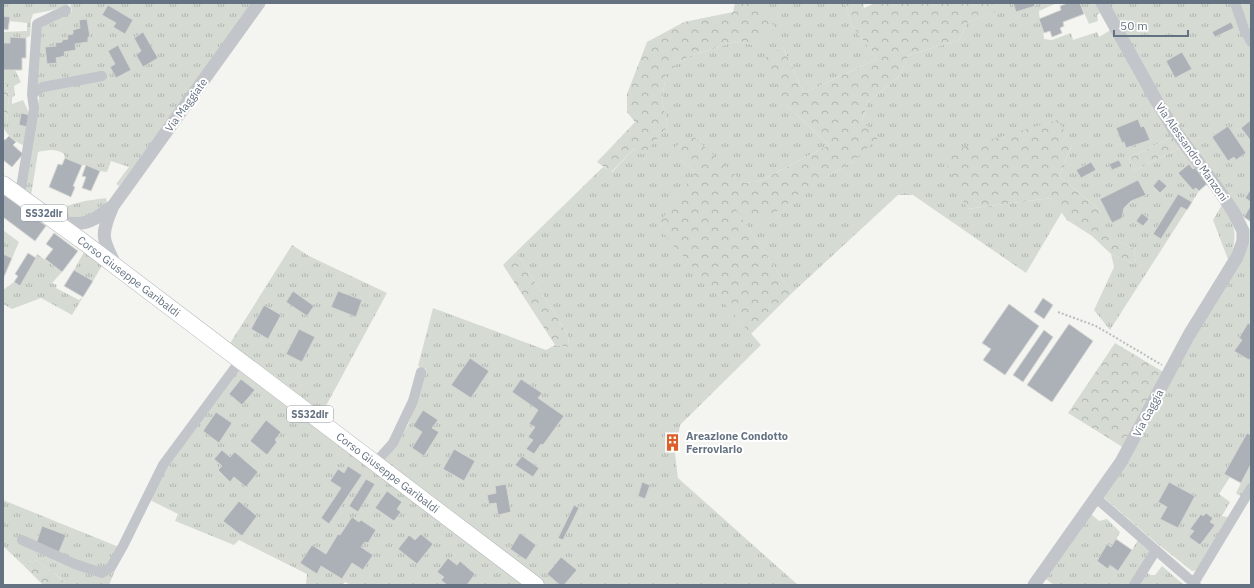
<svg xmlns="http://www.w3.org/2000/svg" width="1254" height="588" viewBox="0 0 1254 588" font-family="'IBM Plex Sans',sans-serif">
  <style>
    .grass { fill: url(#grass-tufts) }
    .forest { fill: url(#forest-crowns) }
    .building { fill: #abb1b6; stroke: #d6d6d3 }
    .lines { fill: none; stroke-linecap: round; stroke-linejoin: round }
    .primary-casing { stroke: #b3b7bb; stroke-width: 17 }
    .path { stroke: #babcbe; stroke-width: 2; stroke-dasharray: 2 2; stroke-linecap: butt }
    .minor { stroke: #c2c5c9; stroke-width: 10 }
    .tertiary { stroke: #c2c5c9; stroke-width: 13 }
    .primary { stroke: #fff; stroke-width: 16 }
    .labels { text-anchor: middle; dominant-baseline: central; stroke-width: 4; stroke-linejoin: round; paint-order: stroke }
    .shield { fill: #fff; stroke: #929ca7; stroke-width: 1 }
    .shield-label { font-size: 10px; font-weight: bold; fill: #647281 }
    .street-label { font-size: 11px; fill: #647281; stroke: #fff }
    .poi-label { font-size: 11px; font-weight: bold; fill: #647281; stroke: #fff; text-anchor: start }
  </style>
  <defs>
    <pattern id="grass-tufts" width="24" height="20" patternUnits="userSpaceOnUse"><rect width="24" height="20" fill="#d5dbd2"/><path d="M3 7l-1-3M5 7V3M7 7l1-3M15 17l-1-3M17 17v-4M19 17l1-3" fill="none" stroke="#b0b6b0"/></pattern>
    <pattern id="forest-crowns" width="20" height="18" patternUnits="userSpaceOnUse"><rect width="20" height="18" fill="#d5dbd2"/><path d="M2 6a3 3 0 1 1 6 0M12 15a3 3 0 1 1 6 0" fill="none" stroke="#b0b6b0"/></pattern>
  </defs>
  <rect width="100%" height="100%" fill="#f4f5f1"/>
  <path class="grass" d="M3,3H253L211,62L119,186L116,184L129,167L111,161L107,172L100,171L86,165H82L65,158L64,154C56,148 47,150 38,152L31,196L24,191L39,98L36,82L40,27L72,11L70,4L53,10L33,14L31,20L30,36L26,38L10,37V43H3V32L27,31V23L9,21L10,17L3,16Z
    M762,3H845L851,24L877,59L804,93L783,47L785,104L829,145L760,181L744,183L679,158L695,172L658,226L761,345L680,425L675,454L678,478L798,585H546L382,460L396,445L408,425L423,381L426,369L418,366L433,308L546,350L555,345L569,347L568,335L516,252L603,167L612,172L634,149L643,154L668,126L662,100L666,73L680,61L690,56L737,41L754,45L762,12Z
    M990,3H1057L1039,11C1039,21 1044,29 1044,39L1052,40L1071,33L1073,40L1097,32L1099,37L1112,29L1174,136L1129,158L1133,171L1182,147L1209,182L1199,191L1110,330L1094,310L1114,267L1111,254L1136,265L1134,249L1101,232L1102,212L1059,176L1072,145L967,209L1051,198L1062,212L1026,273L913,195H898L792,293L734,207L824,178L854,161L862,121L868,101L876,96L899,76L909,55L959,40L968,22L996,11Z
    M1080,3H1095L1100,13L1097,15L1098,21L1089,24Z
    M1106,3H1233L1251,44V222L1240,214L1184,138Z
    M1236,3H1251V39Z
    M3,70H15L21,82L14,86L15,95L12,98V104L23,100L30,115L25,146C16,142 10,138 4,129L3,130V124L7,122L9,96L3,77Z
    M106,198L107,203L86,220L56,217L55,209L85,201Z
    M1223,203C1236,229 1238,234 1229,262L1213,220Z
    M3,230L19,242L12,258L3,254Z
    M1251,241V482L1242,497L1236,493L1241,483L1230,477L1219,494L1230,502L1222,516L1228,517L1198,570L1192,571L1154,541L1103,497L1130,454L1207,316Z
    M292,245L309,256L387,293L321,415L229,345Z
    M84,252L103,264L93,281L74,270Z
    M37,254L62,272L52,283L57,285L56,288L79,300L83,297L72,315L41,298L12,309L3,304V290L14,282L20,286Z
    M240,367L526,585H351L345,582L343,585H308L306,584L307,574L239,540L234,545L175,521L178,514L148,499L167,465Z
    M3,500L124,549L109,585H65V582L36,560L23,565L3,546Z
    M1091,514L1099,521L1107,519L1120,532L1116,540L1132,550L1138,540L1152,552L1130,585H1054L1043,577Z
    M1162,566L1184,585H1138L1146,572L1151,575H1155Z"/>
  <path class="forest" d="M735,3H762V12L776,28L754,45L737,41L690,56L680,61L666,74L662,100L668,126L643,155L634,149L611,172L597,162L635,122L627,112V94L647,42L684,22L733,12Z
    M845,3H863L864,8L875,3H990L997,11L968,22L959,40L909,55L899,76L876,96L868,101L862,121L879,137L854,161L824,178L776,212L758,221L735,208L792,293L751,334L657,226L695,172L679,158L676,146L693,136L744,183L760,181L829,145L785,104L765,58L783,47L804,93L877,59L851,24Z
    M3,77L9,96L7,122L3,124Z
    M1058,120L1072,145L1059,176L1102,212V232L1134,249L1136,265L1111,254L1092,236L1067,220L1051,198L967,209L942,154Z
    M1174,136L1182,147L1133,171L1129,158Z
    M516,252L568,335L569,347L555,345L503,265Z
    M1115,343L1165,373L1124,448L1068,413Z
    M36,560L66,583L65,585H43L23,565Z"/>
  <path class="building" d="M1013,3H1034L1035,6L1016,12Z
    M1068,3H1080L1084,14L1063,22L1064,26L1060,28L1062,33L1052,37L1050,31L1044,33L1039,19L1061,10L1060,6Z
    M108,5L133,20L125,34L113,27L116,23L102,15Z
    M3,16L10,17L8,30L3,29Z
    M87,19L90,37H88V42L75,44L76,50L64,52L65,56L56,58L57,63L47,64L45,47L56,46L55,43L62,42V40L68,39L67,35L73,34V30L80,28L79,20Z
    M1231,22L1234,28L1215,37L1212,32Z
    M143,32L158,58L143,67L136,55L141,51L134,38Z
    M10,37L26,38V58H22V70H3V43H10Z
    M118,45L131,70L116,78L110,67L115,64L108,51Z
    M1182,52L1192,69L1175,78L1166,61Z
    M21,113L30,115L28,127L19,125Z
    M1138,119L1141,127L1144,126L1150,140L1126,148L1124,142L1122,143L1116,128Z
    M1251,120V141L1241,128Z
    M1228,126L1246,153L1236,160L1234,157L1228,161L1212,137Z
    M9,136L16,142L13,145L23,154L12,167L3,160V139L5,140Z
    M65,158L82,165L73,186L75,187L71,197L49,187L58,164L62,165Z
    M1119,160L1122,166L1112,170L1109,164Z
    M1091,162L1096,170L1081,178L1076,170Z
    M1189,164L1193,169L1196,167L1209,182L1199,191L1196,188L1193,190L1178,173Z
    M86,165L100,171L91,191L82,188L86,177L82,176Z
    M1159,179L1167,186L1160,193L1153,186Z
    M1138,180L1146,195L1131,201L1124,208L1122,218L1112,223L1100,199Z
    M1251,189V202L1245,198Z
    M3,194L46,226L35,241L3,217Z
    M1178,194L1192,202L1187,210L1181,207L1161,239L1153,234Z
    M1251,205V222L1244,217Z
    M1142,213L1149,219L1143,226L1136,221Z
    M54,233L78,251L62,272L45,259L53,249L46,244Z
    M28,253L36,258L20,286L14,282L18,276L15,274Z
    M3,254L12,258L3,279Z
    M74,270L93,281L83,297L64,286Z
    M293,291L314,306L307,316L286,302Z
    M338,291L362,300L356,317L331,307Z
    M1043,298L1053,305L1044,319L1034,312Z
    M1009,304L1039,326L1005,375L983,360L991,349L982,343Z
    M264,305L281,315L268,339L251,329Z
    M1248,323L1251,325V357L1249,360L1234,351L1242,340L1239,338Z
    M1069,324L1093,341L1052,402L1027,385Z
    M299,329L315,337L302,362L286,354Z
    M1044,330L1053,337L1023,382L1013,375Z
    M470,358L489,371L471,398L451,385Z
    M241,379L255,390L242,405L229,394Z
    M521,379L542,393L538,398L564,416L543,445L541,444L534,454L526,449L533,440L528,437L535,427L529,424L538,410L512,392Z
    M423,410L438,420L432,428L439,432L424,456L412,448L422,432L413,426Z
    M216,412L232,423L219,443L203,431Z
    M266,420L281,432L275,440L277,442L267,455L250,441Z
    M1247,433L1251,435V464L1241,483L1224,474Z
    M670 442a3 3 0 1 1 6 0a3 3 0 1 1-6 0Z
    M454,449L475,461L464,481L443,469Z
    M222,450L230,457L235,452L258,472L246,487L234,477L230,482L218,470L222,466L214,459Z
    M522,456L539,468L533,477L515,465Z
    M348,466L362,475L329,524L321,518L341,488L330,481L338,469L344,473Z
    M366,479L375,484L358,512L349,506Z
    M642,482L650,485L645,499L638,496Z
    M1169,482L1195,496L1178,528L1160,519L1167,507L1158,502Z
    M506,484L511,512L498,515L496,503L489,504L487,495L496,493L495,486Z
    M387,491L402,502L397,509L401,512L394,521L375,508Z
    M239,501L257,516L242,536L223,521Z
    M574,505L579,508L563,540L558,538Z
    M1206,513L1213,518L1210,522L1215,525L1200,545L1189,537L1194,531L1190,529L1201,514L1203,516Z
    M352,517L359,522L361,520L376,530L368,543L365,542L361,547L373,555L363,570L352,563L342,579L321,566L317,574L300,563L312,545L326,554L338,534L340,535Z
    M42,526L66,535L59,552L36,544Z
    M520,533L536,545L526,560L510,549Z
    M421,534L433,544L417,564L398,549L409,535L415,540Z
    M1116,539L1132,550L1118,571L1110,565L1108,569L1097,561L1107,544L1111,547Z
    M561,557L577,570L564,585H560L547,574Z
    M448,558L457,565L460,561L475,574L467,585H447L441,580L444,577L437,572Z"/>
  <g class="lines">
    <defs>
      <g id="primary">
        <path id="s1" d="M3,184L85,243L536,585"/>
      </g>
    </defs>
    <use href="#primary" class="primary-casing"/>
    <path class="path" d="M1058,312L1096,326L1162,365"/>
    <path class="minor" d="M1235,3L1244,29L1251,42
      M32,94L43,87L102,76
      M17,194L21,188L34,109L32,94L37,24L66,10
      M375,463L393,443L413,401L421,372
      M1096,498L1196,585
      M22,540L75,564L102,573L111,567L123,546L163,465L240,361
      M1194,583L1251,488
      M1134,585L1156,550"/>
    <path class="tertiary" d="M56,222C67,224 84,225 94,219C101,215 107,210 113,206
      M116,266C102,239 100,235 113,206L259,3
      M1034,585L1121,462L1189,335L1237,257L1243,241V231L1234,213L1221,193L1173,128L1156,100L1102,3"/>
    <use href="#primary" class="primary"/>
  </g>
  <defs>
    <symbol id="building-bare" viewBox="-9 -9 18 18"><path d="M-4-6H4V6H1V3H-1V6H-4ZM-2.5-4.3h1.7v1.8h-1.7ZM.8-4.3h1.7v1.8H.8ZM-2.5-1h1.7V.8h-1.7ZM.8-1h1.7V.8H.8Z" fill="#dc5f29" stroke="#fff" stroke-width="2.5" paint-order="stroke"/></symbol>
  </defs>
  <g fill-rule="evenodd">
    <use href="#building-bare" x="660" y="430" width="25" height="25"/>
  </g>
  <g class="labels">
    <g class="shield">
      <rect x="21" y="205" width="46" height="16" rx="3"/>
      <rect x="287" y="406" width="46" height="16" rx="3"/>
    </g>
    <g class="shield-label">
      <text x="44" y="213">SS32dir</text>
      <text x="310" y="414">SS32dir</text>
    </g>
    <g class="street-label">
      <text transform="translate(186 105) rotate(-54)">Via Maggiate</text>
      <text transform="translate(1192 152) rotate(55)">Via Alessandro Manzoni</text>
      <text stroke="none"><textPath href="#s1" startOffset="156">Corso Giuseppe Garibaldi</textPath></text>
      <text transform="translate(1148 413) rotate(-62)">Via Gaggia</text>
      <text stroke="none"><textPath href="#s1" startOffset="481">Corso Giuseppe Garibaldi</textPath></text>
    </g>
    <g class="poi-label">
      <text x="686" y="436">Areazione Condotto<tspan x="686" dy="13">Ferroviario</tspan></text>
    </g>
  </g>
  <rect width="1254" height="588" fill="none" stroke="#647281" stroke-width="8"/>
  <path d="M1114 30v6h74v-6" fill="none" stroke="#647281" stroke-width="2"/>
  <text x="1120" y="30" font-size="12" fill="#647281" stroke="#ffffff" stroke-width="3" paint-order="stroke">50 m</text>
</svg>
